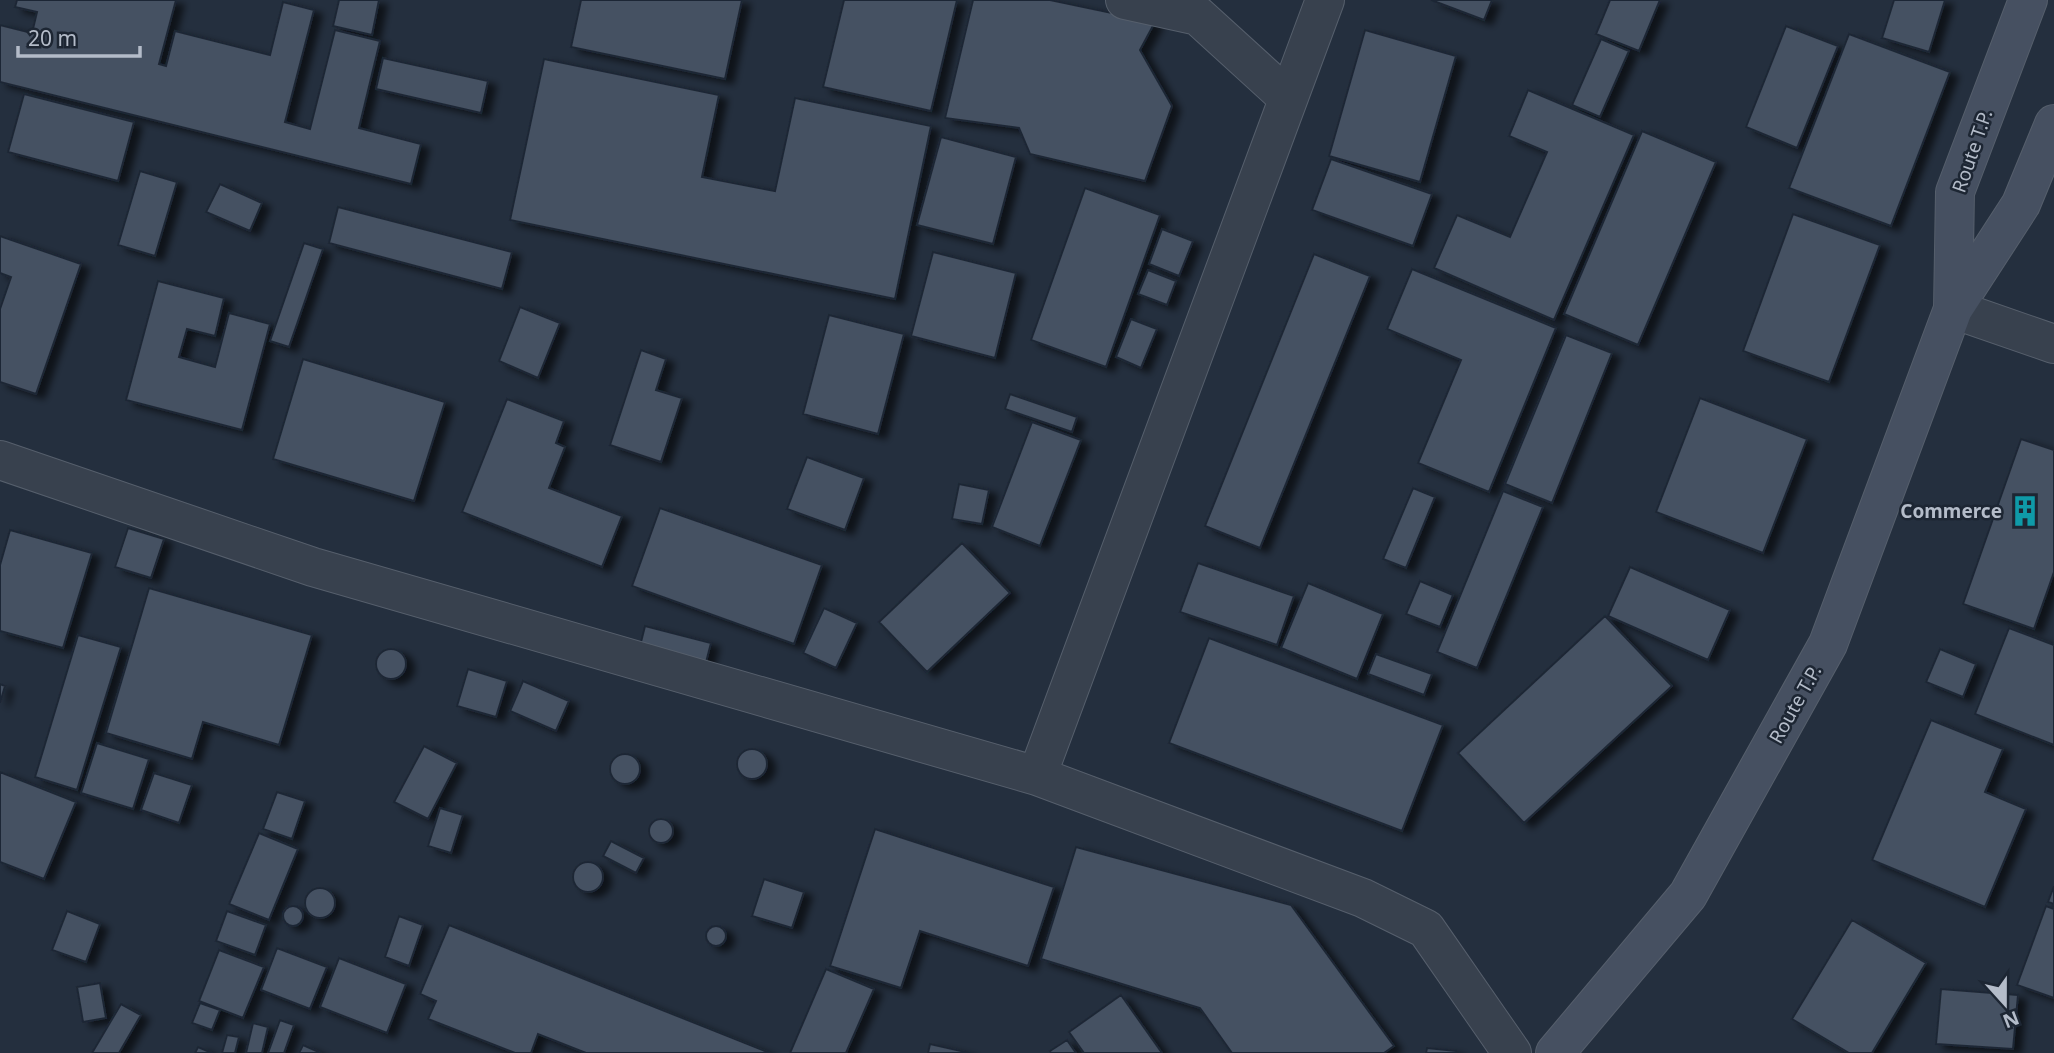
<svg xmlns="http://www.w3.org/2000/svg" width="2054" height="1053" viewBox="0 0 2054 1053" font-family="'Noto Sans',sans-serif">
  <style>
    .building { fill: #455162; stroke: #1f2835; stroke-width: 2; filter: url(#shadow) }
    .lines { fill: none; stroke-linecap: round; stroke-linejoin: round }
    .street-casing { stroke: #565f6c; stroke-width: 40 }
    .secondary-casing { stroke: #565f6c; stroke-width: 40 }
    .street { stroke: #38414e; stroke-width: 38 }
    .secondary { stroke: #465061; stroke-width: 38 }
    .labels { text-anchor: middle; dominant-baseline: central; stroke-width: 5; stroke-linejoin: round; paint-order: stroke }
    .street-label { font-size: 19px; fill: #b4bcc9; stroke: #1d2633 }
    .poi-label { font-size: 19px; font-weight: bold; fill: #b4bcc9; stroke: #1d2633; text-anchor: end }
  </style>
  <defs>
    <filter id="shadow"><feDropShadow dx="8" dy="4.5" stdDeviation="3.5" flood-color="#0009"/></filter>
  </defs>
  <rect width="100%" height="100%" fill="#242f3e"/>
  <path class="building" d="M17,0H176L159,64L166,66L175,31L270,55L283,2L314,10L285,122L310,129L335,30L380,41L359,128L421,144L411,184L0,82V25L32,33L37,12L15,7Z
    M339,0H379L372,35L333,26Z
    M581,0H742L725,79L571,47Z
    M844,0H957L931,111L823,87Z
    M973,0H1050L1155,22L1140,50L1172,106L1145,181L1030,154L1019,128L945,118Z
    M1431,0H1492L1484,20Z
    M1610,0H1660L1639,51L1596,34Z
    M1894,0H1945L1929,52L1882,38Z
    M1786,26L1838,46L1797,148L1746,127Z
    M1365,30L1456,56L1420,182L1329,156Z
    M1849,34L1950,72L1891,226L1789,188Z
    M1601,39L1629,51L1600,117L1572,105Z
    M383,58L488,81L481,113L376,89Z
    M544,59L719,95L702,177L775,191L795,98L931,126L895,299L510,220Z
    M1528,90L1634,135L1554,320L1434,268L1457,215L1510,237L1547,152L1509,136Z
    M24,94L134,122L118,181L8,152Z
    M1642,131L1716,162L1638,345L1564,314Z
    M941,137L1016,157L993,244L917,225Z
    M1331,159L1432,194L1413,246L1312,210Z
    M140,171L177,182L155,256L118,245Z
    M220,184L262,203L250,231L206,212Z
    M1085,188L1160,215L1106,367L1031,340Z
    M338,207L512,252L502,289L329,243Z
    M1793,214L1880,245L1829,382L1743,351Z
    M1162,229L1193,241L1179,276L1149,264Z
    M0,236L81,264L36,394L0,382V309L11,277L0,273Z
    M304,243L323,249L289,347L270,341Z
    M933,252L1016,273L995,358L911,336Z
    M1314,254L1370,276L1260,548L1205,526Z
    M1412,269L1556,328L1489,492L1418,463L1461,360L1387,329Z
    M1148,270L1176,281L1167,305L1138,294Z
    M158,281L224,298L215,336L187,329L179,357L215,367L229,313L270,324L242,430L126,400Z
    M520,307L560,323L538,378L499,361Z
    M829,315L904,334L878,434L803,414Z
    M1131,319L1157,329L1141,368L1116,357Z
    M1566,335L1612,353L1552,503L1505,484Z
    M641,350L666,359L656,390L682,398L661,462L610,445Z
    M303,359L445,402L414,501L273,459Z
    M1010,394L1077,417L1072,432L1005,409Z
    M1700,398L1807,439L1763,553L1656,512Z
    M507,399L564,421L556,443L565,447L549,488L622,516L602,567L462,512Z
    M1032,422L1081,440L1040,546L992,527Z
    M2021,439L2054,450V572L2034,629L1963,604Z
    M807,457L864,478L845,530L787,509Z
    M959,484L989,490L982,524L952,519Z
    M1413,488L1435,497L1406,568L1383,559Z
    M1503,491L1543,507L1477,668L1437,652Z
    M660,508L822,565L794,644L632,586Z
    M128,528L164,539L151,578L115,567Z
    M10,530L92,553L63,648L0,631V565Z
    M962,543L1010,593L927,672L879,622Z
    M1198,563L1294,596L1277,645L1180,612Z
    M1630,567L1730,610L1708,660L1608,616Z
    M1420,581L1453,595L1440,627L1406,614Z
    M1308,583L1383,614L1357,679L1281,648Z
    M149,588L312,635L279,745L203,722L192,759L106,733Z
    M824,608L857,623L836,668L803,653Z
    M1605,616L1672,686L1524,823L1458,753Z
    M645,626L711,643L704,670L638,654Z
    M2009,628L2054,645V745L1975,714Z
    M78,635L121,647L77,790L35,777Z
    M1209,638L1443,725L1402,831L1169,743Z
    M1940,649L1976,664L1963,697L1926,682Z
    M376 664a15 15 0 1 1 30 0a15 15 0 1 1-30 0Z
    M1376,654L1432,674L1424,695L1368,674Z
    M468,669L507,681L496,717L457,706Z
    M523,681L569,701L556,731L510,711Z
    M0,684L5,686L0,703Z
    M1931,720L2003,749L1985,792L2026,809L1985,907L1872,860Z
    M97,743L149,759L133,809L81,793Z
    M424,746L457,763L428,819L394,802Z
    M737 764a15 15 0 1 1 30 0a15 15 0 1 1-30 0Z
    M610 769a15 15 0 1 1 30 0a15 15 0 1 1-30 0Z
    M0,772L76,802L44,879L0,862Z
    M154,773L192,785L179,823L141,810Z
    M277,792L305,801L292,839L263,829Z
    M440,808L463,815L451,853L428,846Z
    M649 831a12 12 0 1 1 24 0a12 12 0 1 1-24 0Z
    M875,829L1054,887L1028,966L920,931L901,988L830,966Z
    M259,833L298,849L269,920L229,904Z
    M611,841L644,858L636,873L603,856Z
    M1076,847L1291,905L1394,1046L1384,1053H1232L1200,1008L1041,959Z
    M573 877a15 15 0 1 1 30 0a15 15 0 1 1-30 0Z
    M764,879L804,892L792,928L752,916Z
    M2054,886V904L2048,902Z
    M305 903a15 15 0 1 1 30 0a15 15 0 1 1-30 0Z
    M283 916a10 10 0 1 1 20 0a10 10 0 1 1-20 0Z
    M2046,906L2054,909V998L2017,985Z
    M67,911L100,924L86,962L52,950Z
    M227,911L266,925L255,955L216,941Z
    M399,916L423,925L409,966L385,957Z
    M1852,920L1926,963L1872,1053H1849L1792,1019Z
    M449,925L770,1053H586L538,1034L531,1053H515L428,1019L436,1001L420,994Z
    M706 936a10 10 0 1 1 20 0a10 10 0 1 1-20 0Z
    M277,948L327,967L310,1009L261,990Z
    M219,950L264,967L243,1018L199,1001Z
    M339,958L406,984L387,1033L320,1007Z
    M826,969L874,989L846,1053H790Z
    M100,983L106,1018L83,1022L77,987Z
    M1941,989L2018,995L2013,1049L1936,1044Z
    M1121,995L1162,1053H1084L1069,1032Z
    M200,1003L220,1010L212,1030L192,1023Z
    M121,1004L141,1015L119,1053H92Z
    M280,1020L294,1025L284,1053H268Z
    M253,1023L268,1027L262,1053H246Z
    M227,1035L239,1037L235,1053H222Z
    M1067,1040L1076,1053H1051L1050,1051Z
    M930,1044L970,1053H928Z
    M303,1045L321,1053H299Z
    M198,1047L212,1053H195Z
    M1427,1048L1456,1051V1053H1426Z"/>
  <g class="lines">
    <defs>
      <path id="street" d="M1125,0L1198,16L1288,98
        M1953,309L2054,344
        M0,460L313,567L1037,776L1363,898L1426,929L1512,1053
        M1037,776L1325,0"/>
      <path id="secondary" d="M1953,309L1955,192L2028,0
        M1555,1053L1688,895L1828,644L1953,309L2021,204L2054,124"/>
    </defs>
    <use href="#street" class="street-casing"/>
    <use href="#secondary" class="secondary-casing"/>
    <use href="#street" class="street"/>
    <use href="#secondary" class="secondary"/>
  </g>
  <defs>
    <symbol id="building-bare" viewBox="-9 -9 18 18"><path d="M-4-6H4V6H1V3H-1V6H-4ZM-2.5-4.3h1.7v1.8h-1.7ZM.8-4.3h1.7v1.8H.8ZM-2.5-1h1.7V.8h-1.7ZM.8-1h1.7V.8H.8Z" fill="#0f9aa8" stroke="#1d2633" stroke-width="2.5" paint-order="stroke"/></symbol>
  </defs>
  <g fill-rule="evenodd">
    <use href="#building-bare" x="2003" y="489" width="44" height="44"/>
  </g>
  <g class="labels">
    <g class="street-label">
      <text transform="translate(1972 151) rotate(-71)">Route T.P.</text>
      <text transform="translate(1795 704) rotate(-61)">Route T.P.</text>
    </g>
    <g class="poi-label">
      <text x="2002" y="511">Commerce</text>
    </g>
  </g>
  <g transform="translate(2005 1004) rotate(159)" stroke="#1d2633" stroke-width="5" paint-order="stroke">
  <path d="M0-5L12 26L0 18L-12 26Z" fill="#b4bcc9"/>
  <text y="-10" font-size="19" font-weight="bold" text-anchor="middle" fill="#b4bcc9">N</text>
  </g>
  <path d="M18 46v10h122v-10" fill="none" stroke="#b4bcc9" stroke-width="3.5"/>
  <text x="28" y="46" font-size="21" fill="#b4bcc9" stroke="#1d2633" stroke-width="5" paint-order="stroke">20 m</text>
</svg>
